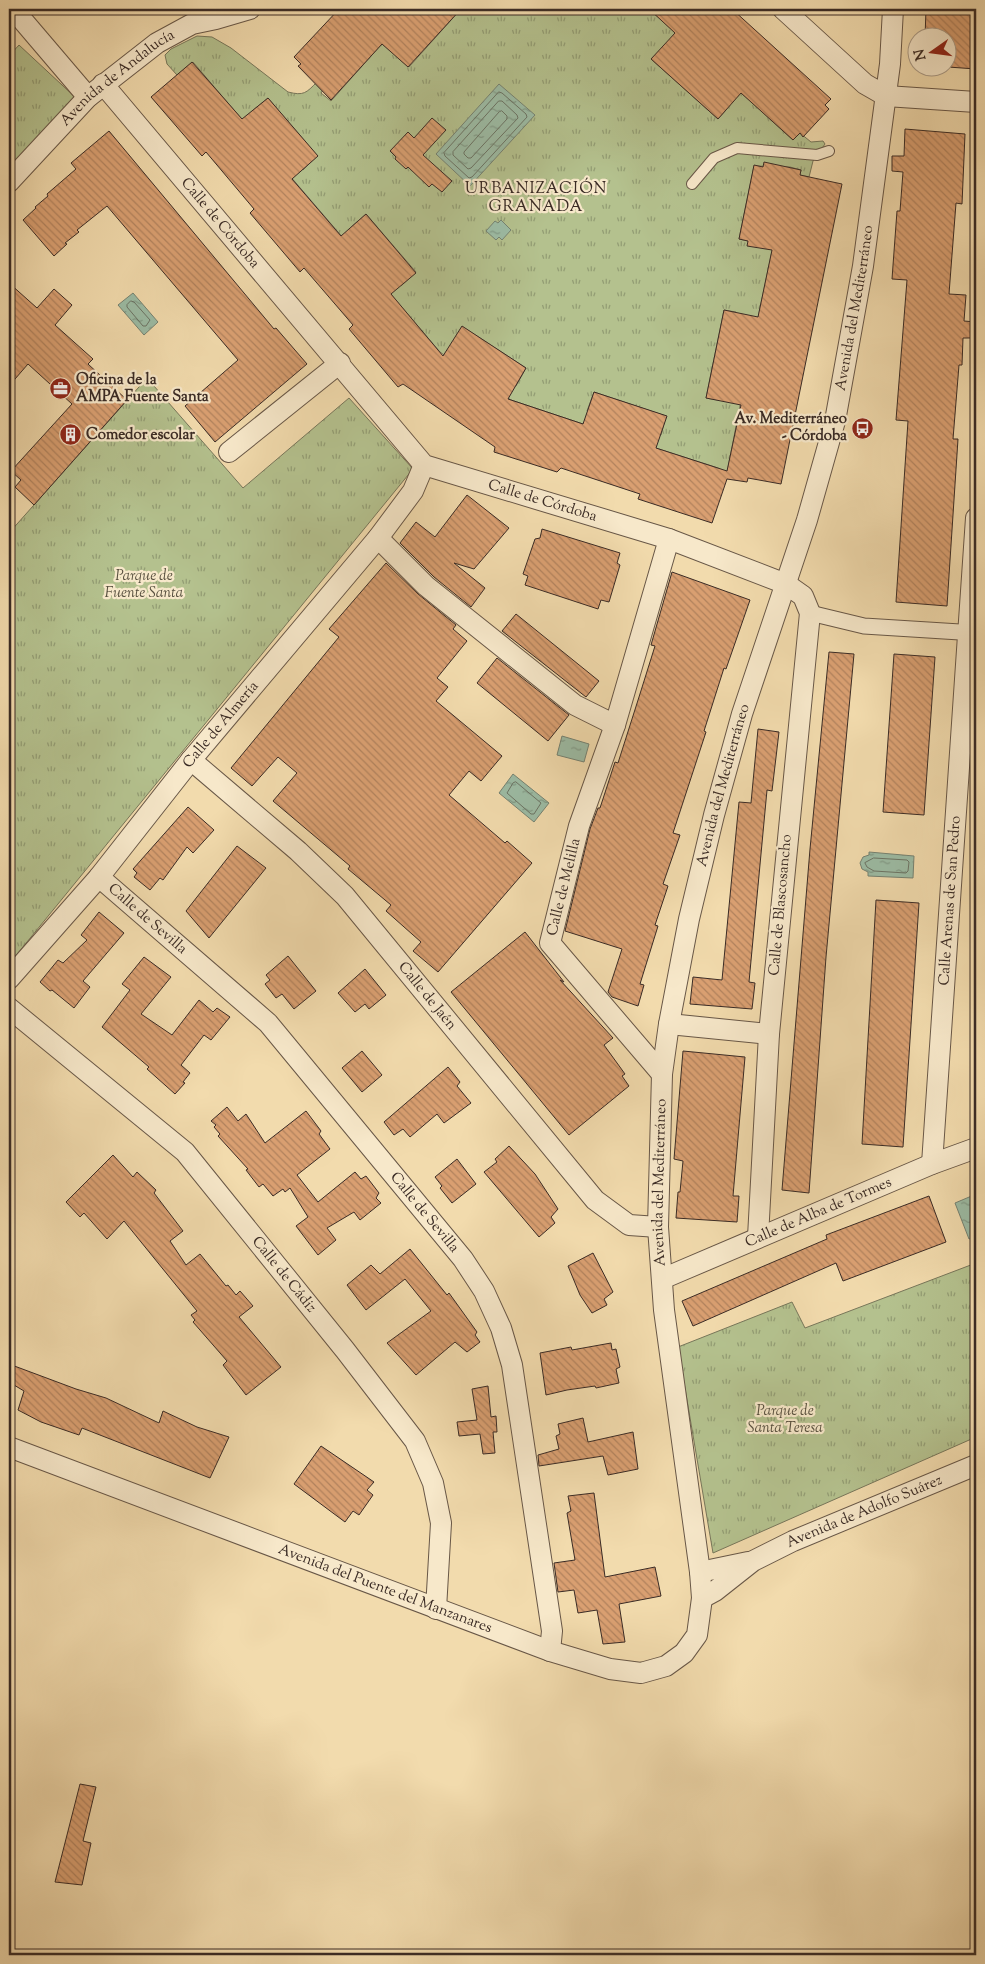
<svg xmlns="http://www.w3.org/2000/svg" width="985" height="1964" viewBox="0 0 985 1964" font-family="'Sorts Mill Goudy',serif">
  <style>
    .park { fill: url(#park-tufts); stroke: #77765a }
    .water { fill: url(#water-ripples); stroke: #758272 }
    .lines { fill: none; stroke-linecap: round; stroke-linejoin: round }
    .shore { stroke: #6b7465; stroke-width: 1 }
    .building { fill: url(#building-back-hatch); stroke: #3a2b25 }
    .service-casing { stroke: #685747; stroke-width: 12 }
    .pedestrian-casing { stroke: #685747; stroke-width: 17 }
    .minor-casing { stroke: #685747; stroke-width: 22 }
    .service { stroke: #f7e8ca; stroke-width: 10 }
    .pedestrian { stroke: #f7e8ca; stroke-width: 15 }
    .minor { stroke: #f7e8ca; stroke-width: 20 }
    .labels { text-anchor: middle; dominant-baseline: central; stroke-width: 4.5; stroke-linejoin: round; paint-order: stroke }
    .street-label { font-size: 15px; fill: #3a2b25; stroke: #f7e8ca }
    .poi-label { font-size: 15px; font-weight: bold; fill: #3a2b25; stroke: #f7e8ca; text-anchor: start }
    .park-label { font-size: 15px; font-style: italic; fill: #58503f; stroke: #f7e8ca }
    .neighbourhood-label { font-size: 16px; letter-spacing: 1px; fill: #3a2b25; stroke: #f7e8ca }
  </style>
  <defs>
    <pattern id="park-tufts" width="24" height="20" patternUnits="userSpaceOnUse" patternTransform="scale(1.25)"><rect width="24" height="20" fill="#b4c18e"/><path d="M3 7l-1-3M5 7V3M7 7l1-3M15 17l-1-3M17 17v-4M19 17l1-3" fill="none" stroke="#939d74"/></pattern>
    <pattern id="water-ripples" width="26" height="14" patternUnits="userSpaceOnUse" patternTransform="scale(1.25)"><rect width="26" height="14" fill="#9cbca5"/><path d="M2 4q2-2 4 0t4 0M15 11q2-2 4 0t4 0" fill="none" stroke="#809986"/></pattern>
    <pattern id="building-back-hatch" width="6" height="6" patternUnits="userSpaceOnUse" patternTransform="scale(1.25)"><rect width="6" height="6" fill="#d99f71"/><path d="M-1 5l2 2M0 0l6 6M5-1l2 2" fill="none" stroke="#b1825d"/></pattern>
  </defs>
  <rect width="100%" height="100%" fill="#f2dbad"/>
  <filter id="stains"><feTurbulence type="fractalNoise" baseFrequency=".004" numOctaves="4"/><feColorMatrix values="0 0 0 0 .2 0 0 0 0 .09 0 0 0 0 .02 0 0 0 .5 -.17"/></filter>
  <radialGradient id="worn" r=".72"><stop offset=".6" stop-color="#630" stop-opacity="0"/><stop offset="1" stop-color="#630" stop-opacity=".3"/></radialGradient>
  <path class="park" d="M461,9H597L604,14L609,9H649L690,46L660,50L651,59L718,119L726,110V79L793,140L800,133L811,142L823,141L825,144L813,161L809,177L800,175L801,170L790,167L754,166L739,239L748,241L776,232L754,337L736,317V312L724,310L706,398L718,400L744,385L727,473L718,468L643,444L648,431L661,435L666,416L594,392L587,411L600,415L595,428L511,400L497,390L504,379L516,386L526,368L463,327L454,362L440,352L382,284L393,276L401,286L416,272L366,214L351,227L350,246L284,169L294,160L303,170L317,156L268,98L252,111L251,130L193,62L177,75L167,64L165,55L171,49L197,36L212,37L231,48L288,92C304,96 306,93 317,82L324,89L321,93L331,101L396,28L399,59L409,67Z
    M19,45L76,98L9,171V56Z
    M147,378L243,488L349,398L413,469L9,964V533Z
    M976,1263V1437L713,1553L678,1347L792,1302L805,1328Z"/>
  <path class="water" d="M499,84L535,115L470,186L436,154Z
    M501,220L511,230L502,240L499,237L496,240L486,231L495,221L498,223Z
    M133,293L158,322L144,335L118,305Z
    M562,736L589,744L584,762L557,755Z
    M513,774L549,803L534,822L499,793Z
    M869,852L914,856L913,878L868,876V872L862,869L860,863L863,857L869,855Z
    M974,1195L976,1201V1242L972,1238L969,1239L955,1203Z"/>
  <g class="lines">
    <path class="shore" d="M499,92L502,93L526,114L527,117L472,177L469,178L445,156L444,153Z
      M499,101H502L517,115L518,118L471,168L468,169L453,155V152Z
      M502,111L507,116V119L471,158H468L464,154V152L499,112Z
      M131,301L134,302L150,320L146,326H143L127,307V305Z
      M516,782L541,803L534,814H531L507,793L513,783Z
      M874,858L907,860L909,862L908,871L906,873L874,871L867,867L865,863Z"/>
  </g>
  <path class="building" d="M339,9H461L408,67L382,44L331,100L298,66L301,64L294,57Z
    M649,9H732L831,99L825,105L829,109L803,137L800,133L793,140L741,93L718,119L651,59L675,33Z
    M926,9H976V69L948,67V38H925Z
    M192,62L242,119L268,98L318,156L292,179L341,236L366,214L416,273L391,294L443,356L462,326L526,368L508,399L583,424L594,392L667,416L656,448L727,471L741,405L706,398L724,310L758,317L772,250L747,246L748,241L739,239L754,165L763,167L764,162L801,170L800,175L842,184L781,484L748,478L747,482L727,479L712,523L638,499L640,494L561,468L557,472L494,452L495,447L403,384L398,387L349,329L353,325L304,268L300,272L250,213L254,209L206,152L202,156L151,97Z
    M432,118L446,130L423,155L452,181L442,192L432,184L429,187L408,167L406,169L395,159L396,157L390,151L408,132L414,138Z
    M905,129L965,134L962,204L956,203L949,294L966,295L964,321L976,322V338H963L962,365H959L953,439H958L947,606L896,602L908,421L896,420L907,280L892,279L897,211H900L903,172L892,171V156H904Z
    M109,131L274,329L276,328L307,364L215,442L185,406L238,360L107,206L77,230L79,232L65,243L67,244L54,256L23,220L36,208L35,207L48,196L47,194L76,169L71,163Z
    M9,283L37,308L54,289L72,305L55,325L93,359L88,364L127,400L34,505L15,487L21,480L11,471L72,404L28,364L9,386Z
    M467,495L509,528L474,569L454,563L485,588L471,607L434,577L400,543L416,522L435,537Z
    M542,529L620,553L617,563L620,565L609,602L601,600L598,609L525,585L528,576L523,574L535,539L540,538Z
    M386,563L418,594L456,625L453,629L467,641L437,678L448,687L436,701L502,756L481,781L469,771L449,795L505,843L507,841L532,863L438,972L413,951L421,942L386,911L391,905L348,869L350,866L273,801L297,773L278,757L252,786L231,768L339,637L329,629Z
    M672,572L750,600L726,669L724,668L704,731L706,732L673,833L680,835L663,884L668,886L655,925L658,926L640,984L644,985L638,1006L612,997L608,992L622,949L565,931L590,829L598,808H600L615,762L618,763L639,697L655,646L651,645Z
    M516,614L599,681L586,697L502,631Z
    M829,652L854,654L826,957L809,1193L782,1190L810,849Z
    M894,654L935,657L924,815L883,812Z
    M497,658L569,715L548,741L477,683Z
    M758,729L779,732L772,791L767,790L749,982L755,983L752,1009L690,1004L693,977L722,980L739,802L751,803Z
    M188,807L214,830L193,853L187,847L163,880L160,878L150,890L134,877L137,873L133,869Z
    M237,846L266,868L209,938L186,911Z
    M876,900L919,903L903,1147L862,1144Z
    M99,912L124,933L83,981L90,987L74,1008L52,990L50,991L40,982L58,960L63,963L87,940L81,935Z
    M525,932L564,982L560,980L613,1038L604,1045L625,1074L622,1076L629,1086L569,1135L451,992Z
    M288,956L316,991L294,1009L282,994L276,998L265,984L270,980L266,975Z
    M144,957L171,977L141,1014L172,1035L199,1000L213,1012L217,1008L230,1017L211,1040L204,1035L181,1065L190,1073L183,1082L185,1083L175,1094L147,1069L149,1067L102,1027L130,990L122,984Z
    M365,969L386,995L369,1009L365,1004L355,1012L338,993Z
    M362,1051L382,1075L362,1092L342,1068Z
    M683,1051L745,1057L733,1196H739L737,1222L676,1218L678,1192H680L683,1161L674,1159Z
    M448,1067L460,1082L457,1086L471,1103L444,1123L437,1114L410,1137L403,1129L394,1135L384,1122Z
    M227,1107L238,1121L246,1114L265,1143L306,1111L321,1131L319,1134L330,1149L297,1175L318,1202L355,1172L361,1179L366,1176L379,1193L376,1198L381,1203L360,1220L354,1212L327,1228L336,1240L318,1255L296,1226L308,1217L290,1188L285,1192L283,1189L273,1196L263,1184L259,1187L246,1170L248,1169L218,1136L220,1134L214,1127L216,1125L211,1121Z
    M509,1146L535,1174L558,1209L551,1217L555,1223L539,1237L484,1172L497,1162L495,1159Z
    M113,1155L133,1177L137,1172L156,1190L154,1193L183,1231L170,1241L186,1265L200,1254L226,1286L228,1285L236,1295L240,1291L253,1306L239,1317L281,1367L246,1395L223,1365L227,1361L193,1322L195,1320L191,1315L197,1311L124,1221L107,1239L84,1213L80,1217L66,1202Z
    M457,1159L476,1184L452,1203L440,1188L442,1186L435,1177Z
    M929,1196L946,1242L843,1281L836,1263L693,1326L682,1301L827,1239L826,1235Z
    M410,1249L447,1295L449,1293L477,1332L475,1335L480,1342L467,1352L455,1342L416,1375L387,1343L431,1311L405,1279L366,1310L347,1285L371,1265L380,1274Z
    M593,1253L613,1292L604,1299L607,1305L592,1313L580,1295L568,1266Z
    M611,1343L612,1350L616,1349L620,1367L616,1369L619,1383L596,1388L595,1386L567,1390L546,1395L540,1353L571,1347L572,1350Z
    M9,1364L76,1389L106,1398L159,1423L163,1411L197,1427L229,1437L210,1478L82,1428L79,1435L41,1422L18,1410L24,1391L9,1382Z
    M488,1386L491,1417L496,1416L497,1432H493L495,1453L483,1454L480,1434L459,1436L457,1422L477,1420L472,1389Z
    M583,1418L588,1442L633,1432L638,1469L608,1475L603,1456L539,1466L538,1455L559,1449L556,1436L560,1434L558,1424Z
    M321,1446L374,1482L367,1490L373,1495L359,1515L353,1511L345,1522L294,1484Z
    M594,1493L605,1577L655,1567L661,1596L619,1604L625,1642L603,1644L597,1610L578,1613L574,1590L558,1592L554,1563L575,1560L567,1513L571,1511L568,1496Z
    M80,1784L96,1787L83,1841L91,1843L82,1885L55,1882Z"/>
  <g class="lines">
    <defs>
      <path id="service" d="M692,184L714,158L737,148L817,155L829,151"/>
      <path id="pedestrian" d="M810,613L864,626L976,633"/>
      <g id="minor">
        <path d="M13,9L88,97"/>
        <path d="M783,9L865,84L886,96L976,102"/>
        <path id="s1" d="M103,84L424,465L669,539L786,584L803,596L810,613L769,1034L758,1237"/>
        <path id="s2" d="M9,182L88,97L157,43L192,24L216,19L250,9"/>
        <path d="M229,452L340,363"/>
        <path d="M378,538L426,586L575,705L615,725"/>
        <path id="s3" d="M191,760L298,851L345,896L595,1200L629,1225L658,1227"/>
        <path id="s4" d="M99,877L268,1023L463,1259L484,1291L501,1328L512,1365L552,1631L550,1651"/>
        <path id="s5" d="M9,979L99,877L191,760L378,538L413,491L424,465"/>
        <path id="s6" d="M9,1008L185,1152L345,1350L415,1441L433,1483L441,1523L436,1609"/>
        <path d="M669,1024L769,1034"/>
        <path id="s7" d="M662,1074L550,943L579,826L615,725L669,539"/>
        <path id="s8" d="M932,1164L976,518"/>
        <path id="s9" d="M662,1279L932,1164L976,1148"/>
        <path id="s10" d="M9,1447L550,1651L610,1669L641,1673L666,1666L684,1653L697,1635L702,1598L700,1572L664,1310L658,1227L662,1074L669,1024L689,919L714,815L742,714L807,520L835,421L863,266L890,64L893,9"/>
        <path d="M700,1572L748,1562"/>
        <path id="s11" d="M702,1598L715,1591L753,1561L793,1541L976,1465"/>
      </g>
    </defs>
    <use href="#service" class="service-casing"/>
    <use href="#pedestrian" class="pedestrian-casing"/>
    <use href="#minor" class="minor-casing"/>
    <use href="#service" class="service"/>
    <use href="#pedestrian" class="pedestrian"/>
    <use href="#minor" class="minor"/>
  </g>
  <defs>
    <symbol id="office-disc" viewBox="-11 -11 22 22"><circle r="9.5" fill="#8f2418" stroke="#f7e8ca"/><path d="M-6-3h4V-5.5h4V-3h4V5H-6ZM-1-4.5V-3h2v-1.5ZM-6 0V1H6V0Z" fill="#fff"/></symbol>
    <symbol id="bus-disc" viewBox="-11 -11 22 22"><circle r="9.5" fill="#8f2418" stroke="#f7e8ca"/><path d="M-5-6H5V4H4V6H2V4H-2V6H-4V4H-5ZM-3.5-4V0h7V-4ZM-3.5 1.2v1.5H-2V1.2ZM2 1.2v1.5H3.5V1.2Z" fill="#fff"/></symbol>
    <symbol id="building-disc" viewBox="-11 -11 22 22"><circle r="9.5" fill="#8f2418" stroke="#f7e8ca"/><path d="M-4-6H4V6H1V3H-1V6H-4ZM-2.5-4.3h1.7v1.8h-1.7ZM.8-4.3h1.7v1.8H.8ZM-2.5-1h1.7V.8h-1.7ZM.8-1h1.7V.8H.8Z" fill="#fff"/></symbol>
  </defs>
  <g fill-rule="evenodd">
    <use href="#office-disc" x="48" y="376" width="25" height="25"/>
    <use href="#bus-disc" x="850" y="416" width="25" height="25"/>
    <use href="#building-disc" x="58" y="422" width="25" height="25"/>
  </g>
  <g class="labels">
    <g class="street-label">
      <text stroke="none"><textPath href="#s2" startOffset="151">Avenida de Andalucía</textPath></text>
      <text stroke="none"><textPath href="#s1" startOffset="182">Calle de Córdoba</textPath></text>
      <text stroke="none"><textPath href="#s10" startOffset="2098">Avenida del Mediterráneo</textPath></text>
      <text stroke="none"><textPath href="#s1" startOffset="622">Calle de Córdoba</textPath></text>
      <text stroke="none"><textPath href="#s5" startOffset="331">Calle de Almería</textPath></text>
      <text stroke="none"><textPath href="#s10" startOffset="1602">Avenida del Mediterráneo</textPath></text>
      <text stroke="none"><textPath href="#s7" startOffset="230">Calle de Melilla</textPath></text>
      <text stroke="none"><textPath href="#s8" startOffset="264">Calle Arenas de San Pedro</textPath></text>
      <text transform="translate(781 905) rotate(-85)">Calle de Blascosancho</text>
      <text stroke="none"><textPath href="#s4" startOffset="64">Calle de Sevilla</textPath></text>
      <text stroke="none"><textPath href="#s3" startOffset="335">Calle de Jaén</textPath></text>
      <text stroke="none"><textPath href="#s10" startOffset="1198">Avenida del Mediterráneo</textPath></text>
      <text stroke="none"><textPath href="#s4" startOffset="469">Calle de Sevilla</textPath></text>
      <text stroke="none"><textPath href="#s9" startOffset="170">Calle de Alba de Tormes</textPath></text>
      <text stroke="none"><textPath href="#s6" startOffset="385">Calle de Cádiz</textPath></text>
      <text stroke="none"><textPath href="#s11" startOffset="185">Avenida de Adolfo Suárez</textPath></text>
      <text stroke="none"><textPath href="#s10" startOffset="402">Avenida del Puente del Manzanares</textPath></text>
    </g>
    <g class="poi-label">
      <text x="76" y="380">Oficina de la<tspan x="76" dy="17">AMPA Fuente Santa</tspan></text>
      <text x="847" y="419" text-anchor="end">Av. Mediterráneo<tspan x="847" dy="17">- Córdoba</tspan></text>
      <text x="86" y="435">Comedor escolar</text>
    </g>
    <g class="park-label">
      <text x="144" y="576">Parque de<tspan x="144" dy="17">Fuente Santa</tspan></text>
      <text x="785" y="1411">Parque de<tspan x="785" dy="17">Santa Teresa</tspan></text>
    </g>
    <g class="neighbourhood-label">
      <text x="536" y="189">URBANIZACIÓN<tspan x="536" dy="18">GRANADA</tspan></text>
    </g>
  </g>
  <rect width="985" height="1964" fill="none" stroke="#f2dbad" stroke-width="30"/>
  <rect x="10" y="10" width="965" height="1944" fill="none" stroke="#3a2b25" stroke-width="2.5"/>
  <rect x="15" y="15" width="955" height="1934" fill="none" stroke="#3a2b25"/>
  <g transform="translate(932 52) rotate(256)"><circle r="24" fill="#f7e8ca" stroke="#ab9c88"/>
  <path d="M0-4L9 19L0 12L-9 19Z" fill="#8f2418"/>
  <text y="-8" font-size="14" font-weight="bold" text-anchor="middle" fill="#3a2b25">N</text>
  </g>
  <rect width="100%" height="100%" filter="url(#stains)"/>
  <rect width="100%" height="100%" fill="url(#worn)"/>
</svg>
